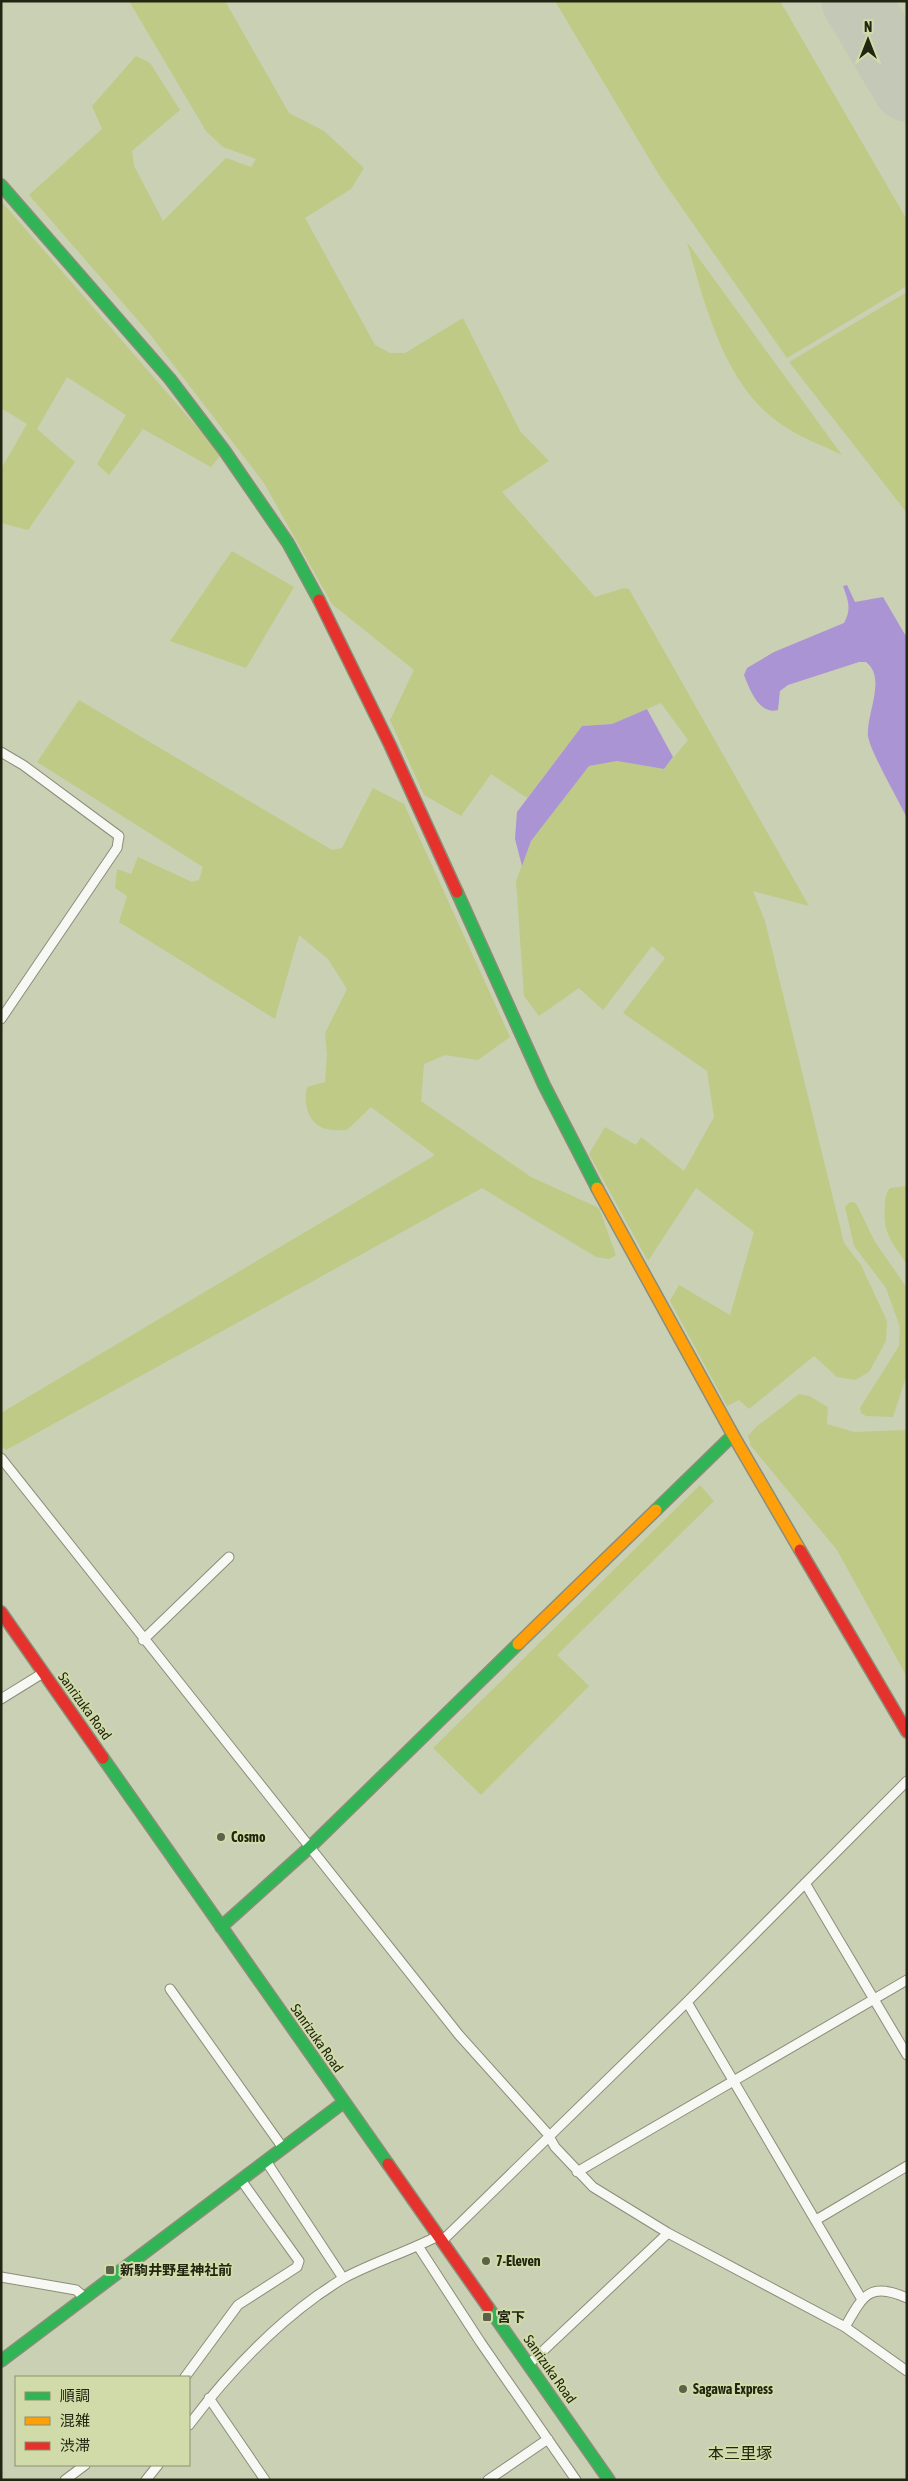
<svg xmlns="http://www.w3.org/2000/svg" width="908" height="2481" viewBox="0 0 908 2481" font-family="'Asap Condensed','Noto Sans JP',sans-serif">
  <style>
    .green { fill: #beca86 }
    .water { fill: #aa94d4 }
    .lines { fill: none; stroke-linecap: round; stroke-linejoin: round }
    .runway { stroke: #c4c8b6; stroke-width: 69 }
    .street-casing { stroke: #8a8e79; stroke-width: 11 }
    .fast-casing { stroke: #8a8e79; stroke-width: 14 }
    .slow-casing { stroke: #8a8e79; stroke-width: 14 }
    .jam-casing { stroke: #8a8e79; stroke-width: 14 }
    .street { stroke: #f7f8f4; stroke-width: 9 }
    .fast { stroke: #30b455; stroke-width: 11 }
    .slow { stroke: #ff9f0a; stroke-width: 11 }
    .jam { stroke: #e5322d; stroke-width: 11 }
    .poi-dot { fill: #5c614a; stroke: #d1dba9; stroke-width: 2 }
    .labels { text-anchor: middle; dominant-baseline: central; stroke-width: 4; stroke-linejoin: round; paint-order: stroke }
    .street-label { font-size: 14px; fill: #212511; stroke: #d1dba9 }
    .poi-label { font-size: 14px; font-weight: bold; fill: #212511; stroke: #d1dba9; text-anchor: start }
    .quarter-label { font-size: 16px; fill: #212511; stroke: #d1dba9 }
  </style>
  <rect width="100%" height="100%" fill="#cad0b4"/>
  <path class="green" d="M129,1H225L289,113L324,131L364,168L351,189L305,218L375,345L390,353H405L463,318L520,431L549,461L502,492L595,597L624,588L629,589L809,906L753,891L765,921L844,1243L861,1265L887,1321L886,1341L869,1372L855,1380L837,1377L814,1356L749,1409L739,1400L727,1406L670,1301L679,1285L730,1315L754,1232L696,1188L648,1261L589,1154L605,1127L636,1145L641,1137L684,1171L714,1117L707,1071L623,1013L665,958L652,946L603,1010L579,988L539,1016L524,996L516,881L531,841L589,766L617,761L664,769L688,740L661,703L612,724L582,726L527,798L491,774L461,816L424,795L390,720L414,670L332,604L264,483L149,333L29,195L102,129L92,106L136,56L150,63L180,110L132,151L134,166L163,221L226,158L251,167L256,159L223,147L206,131Z
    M555,1H780L907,220V286L787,358L659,175Z
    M1,201L221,455L211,467L143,429L109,475L97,464L126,415L67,377L37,429L75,462L28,530L1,523V469L27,424L1,408Z
    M687,242L842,455C821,445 797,436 778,422C724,384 704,302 687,242Z
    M907,292V513L789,362Z
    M232,551L294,587L246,668L170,641Z
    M79,700L332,850L342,848L373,788L404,804L510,1037L478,1060L445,1055L424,1064L421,1101L531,1177L599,1208L616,1255L609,1259L596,1257L482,1188L6,1450L1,1445V1413L435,1155L371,1107L347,1130C341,1130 333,1131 327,1129C308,1125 303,1103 307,1087L325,1082L327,1055L325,1033L347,989L328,959L299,935L275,1019L119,922L127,896L115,888L117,869L131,874L138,857L192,882L199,880L203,867L37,762Z
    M907,1186V1264C893,1244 882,1232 885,1207C885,1200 885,1194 890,1188Z
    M850,1202L856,1203L875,1242L907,1288V1374L893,1417L866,1416L861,1413L860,1408L899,1346L900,1327L886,1288L854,1246L845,1207Z
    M799,1394L809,1396L828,1407L827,1424L854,1432L907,1430V1677L837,1550L751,1446L748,1436L756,1427Z
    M700,1485L714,1501L557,1655L589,1686L481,1795L433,1748Z"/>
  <path class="water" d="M847,585L855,602L883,597L907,638V818C899,801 870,751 868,736C866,714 887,678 866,662H859L788,685L780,691L778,710C759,715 750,690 744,675L747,668L774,652L844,623C852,609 848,600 843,586Z
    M647,709L673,757L664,769L617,761L589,766L531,841L522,866L515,839L517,812L582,726L612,724Z"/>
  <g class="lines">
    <path class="runway" d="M856,1L907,87"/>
    <defs>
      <path id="street" d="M1,752L23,765L119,836L117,848L1,1019
        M1,1458L459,2035L547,2133L555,2147L593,2187L668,2233L845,2327L907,2371
        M143,1640L229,1557
        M1,1699L43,1673
        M805,1883L907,2055
        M170,1989L283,2148
        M687,2002L861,2298
        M266,2161L343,2278
        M577,2172L907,1980
        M816,2220L907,2166
        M442,2241L687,2002L907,1781
        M418,2246L481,2343L576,2480
        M1,2277L76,2290L84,2297
        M845,2327C863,2296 869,2281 907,2298
        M528,2365L668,2233
        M185,2377L238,2305L297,2267L299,2261L241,2180
        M209,2398L265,2480
        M189,2425C226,2376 268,2331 318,2295C326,2290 335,2283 344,2278C374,2262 407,2252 438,2236
        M65,2480L85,2465
        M146,2480L158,2465
        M488,2480L548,2439"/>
      <path id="fast" d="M1,185L170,379L224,450L288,543L319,600
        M457,892L544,1085L597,1188
        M656,1510L733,1435
        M103,1758L388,2164
        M221,1927L310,1847L518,1644
        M488,2307L609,2480
        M1,2361L344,2102"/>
      <path id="slow" d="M597,1188L733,1435L800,1550
        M518,1644L656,1510"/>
      <path id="jam" d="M319,600L390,745L457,892
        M800,1550L907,1732
        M1,1612L103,1758
        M388,2164L488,2307"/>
    </defs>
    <use href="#street" class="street-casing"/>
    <use href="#fast" class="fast-casing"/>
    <use href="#slow" class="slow-casing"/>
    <use href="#jam" class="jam-casing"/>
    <use href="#street" class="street"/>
    <use href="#fast" class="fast"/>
    <use href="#slow" class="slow"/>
    <use href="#jam" class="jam"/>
  </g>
  <g class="poi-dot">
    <circle cx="221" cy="1837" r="5"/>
    <circle cx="486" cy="2261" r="5"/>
    <rect x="105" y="2265" width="10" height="10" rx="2.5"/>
    <rect x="482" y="2312" width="10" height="10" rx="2.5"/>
    <circle cx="683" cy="2389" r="5"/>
  </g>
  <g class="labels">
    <g class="street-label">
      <text transform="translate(85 1706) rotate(54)">Sanrizuka Road</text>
      <text transform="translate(317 2038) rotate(55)">Sanrizuka Road</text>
      <text transform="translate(550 2369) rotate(55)">Sanrizuka Road</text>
    </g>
    <g class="poi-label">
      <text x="231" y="1837">Cosmo</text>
      <text x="496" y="2261">7-Eleven</text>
      <text x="120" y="2270">新駒井野星神社前</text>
      <text x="497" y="2317">宮下</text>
      <text x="693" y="2389">Sagawa Express</text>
    </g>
    <g class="quarter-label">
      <text x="740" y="2453">本三里塚</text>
    </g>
  </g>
  <rect width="908" height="2481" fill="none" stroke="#212511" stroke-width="5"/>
  <rect x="15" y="2376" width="175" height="90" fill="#d1dba9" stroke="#8b926c"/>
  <rect x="25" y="2392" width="25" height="8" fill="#30b455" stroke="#8b926c"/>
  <text x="60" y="2401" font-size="15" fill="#212511">順調</text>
  <rect x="25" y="2417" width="25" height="8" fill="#ff9f0a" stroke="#8b926c"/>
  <text x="60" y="2426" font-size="15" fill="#212511">混雑</text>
  <rect x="25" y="2442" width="25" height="8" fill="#e5322d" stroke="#8b926c"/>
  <text x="60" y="2451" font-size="15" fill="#212511">渋滞</text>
  <g transform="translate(868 40)" stroke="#d1dba9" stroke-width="4" paint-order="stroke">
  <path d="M0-4L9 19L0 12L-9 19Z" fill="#212511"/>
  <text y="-8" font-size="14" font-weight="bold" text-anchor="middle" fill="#212511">N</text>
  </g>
</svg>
